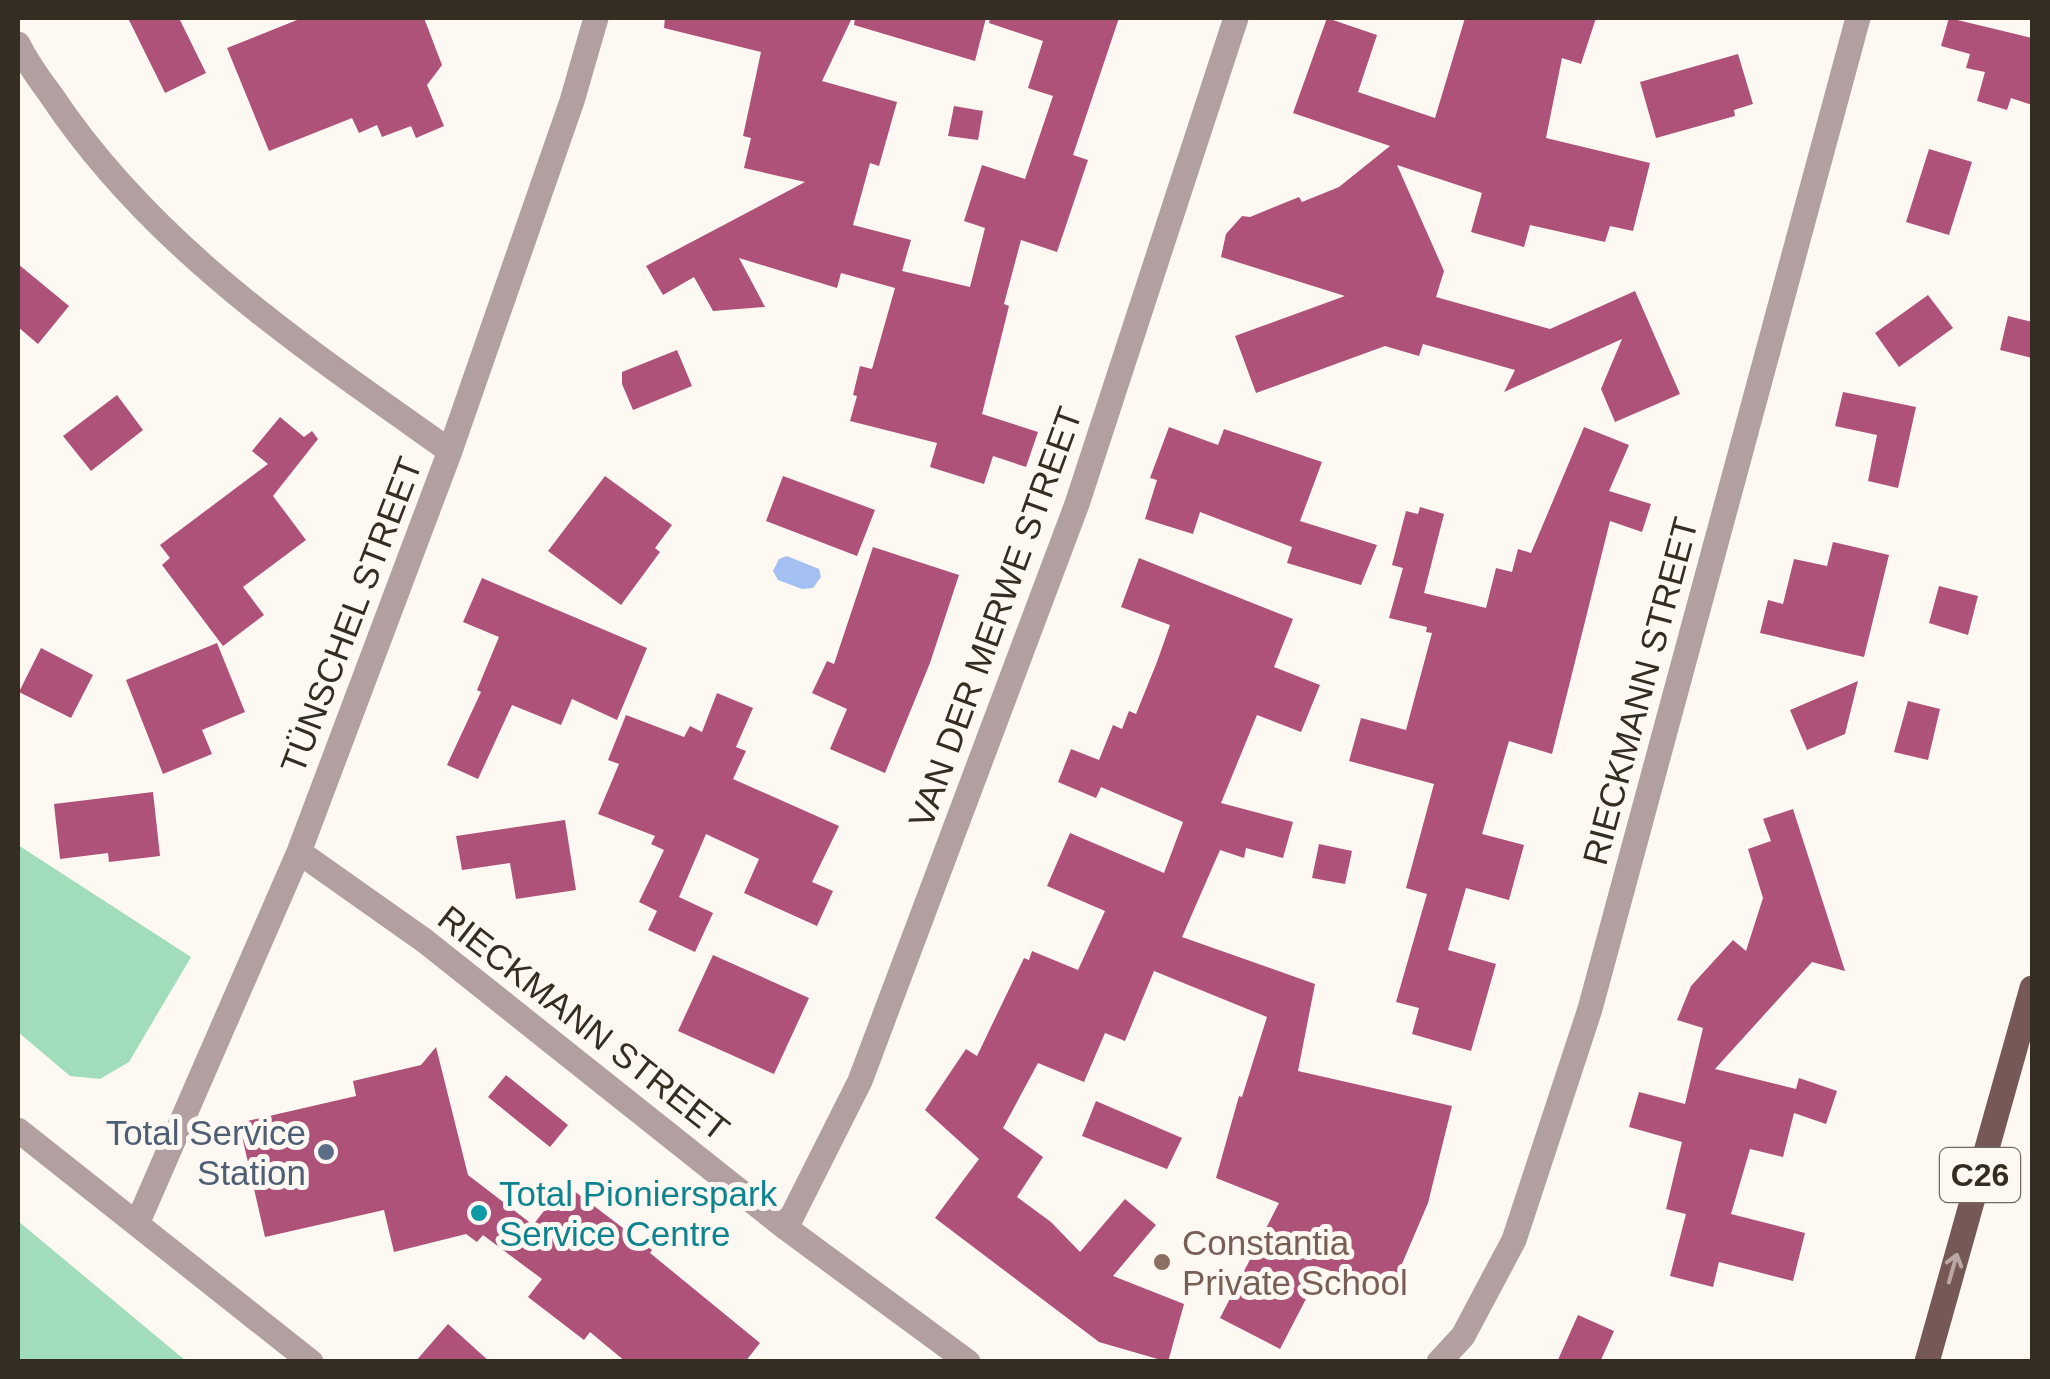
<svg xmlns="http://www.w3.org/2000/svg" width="2050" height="1379" viewBox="0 0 2050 1379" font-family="Arial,sans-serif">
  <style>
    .green { fill: #a1ddbb }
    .water { fill: #a4bff1 }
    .building { fill: #af5279 }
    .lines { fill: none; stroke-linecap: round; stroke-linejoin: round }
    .minor { stroke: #b2a0a0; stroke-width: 25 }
    .major { stroke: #765857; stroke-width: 25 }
    .oneway { stroke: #baa8a4 }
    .service-dot { fill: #5c6f8a; stroke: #fdf8f2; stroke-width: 4 }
    .culture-dot { fill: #0f9aa8; stroke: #fdf8f2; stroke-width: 4 }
    .education-dot { fill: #8d6e63; stroke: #fdf8f2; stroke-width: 4 }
    .labels { text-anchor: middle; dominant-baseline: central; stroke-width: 10; stroke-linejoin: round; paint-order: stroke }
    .shield { fill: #fdf8f2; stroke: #726a60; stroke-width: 2.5 }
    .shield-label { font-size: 32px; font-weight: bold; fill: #362d22 }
    .street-label { font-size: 35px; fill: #362d22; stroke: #fdf8f2 }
    .service-label { font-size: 35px; fill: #4e5e75; stroke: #fdf8f2; text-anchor: end }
    .culture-label { font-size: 35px; fill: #0d838f; stroke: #fdf8f2; text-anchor: start }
    .education-label { font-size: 35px; fill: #785e54; stroke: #fdf8f2; text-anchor: start }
  </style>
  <rect width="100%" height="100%" fill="#fdf8f2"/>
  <path class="green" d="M18,845L191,957L129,1062L100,1079L70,1076L18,1032Z
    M18,1221L186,1361H18Z"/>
  <path class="water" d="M787,556L819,569L821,577L813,588L802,589L778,580L773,571L779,559Z"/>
  <path class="building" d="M128,18H179L206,73L165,93Z
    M302,18H424L442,65L427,85L444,126L416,138L411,126L382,137L377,125L359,133L352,118L269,151L227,48Z
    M665,18H852L822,81L897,102L879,166L870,163L853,225L911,240L902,271L970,287L985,228L964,221L982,165L1025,179L1053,96L1028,88L1043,41L989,23L990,18H1119L1073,155L1088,160L1057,252L1021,240L1004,304L1009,306L982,414L1038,432L1026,467L993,456L984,484L930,467L937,443L850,421L857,396L853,395L860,366L872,369L895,288L841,273L837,288L739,258L765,307L713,311L694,277L663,295L646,266L805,182L744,168L751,138L743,136L761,52L664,28Z
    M855,18H986L975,61L854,25Z
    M1327,18L1377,35L1358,92L1435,118L1465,18H1596L1581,64L1562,58L1546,138L1650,163L1633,231L1610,226L1605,242L1530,225L1524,247L1471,232L1482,193L1397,165L1444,271L1436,297L1550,329L1635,291L1680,394L1615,422L1601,389L1622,339L1504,392L1515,370L1423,344L1419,356L1385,346L1256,393L1235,336L1345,296L1221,257L1226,234L1242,216L1250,217L1299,197L1302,202L1339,187L1390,146L1293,113Z
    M1949,18L2032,38V105L2011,98L2007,110L1977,101L1985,72L1966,68L1970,54L1941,46Z
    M1738,54L1753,104L1734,110L1735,116L1656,138L1640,82Z
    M954,106L983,111L978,140L948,136Z
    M1929,149L1972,162L1949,235L1906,222Z
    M18,264L69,306L38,344L18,327Z
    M1928,295L1953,328L1899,367L1875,333Z
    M2008,316L2032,322V358L2000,350Z
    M677,350L692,386L633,410L622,384V372Z
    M1843,392L1916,407L1898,488L1868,481L1877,435L1835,426Z
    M117,395L143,430L91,471L63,436Z
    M280,417L304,437L312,431L318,439L273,496L306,540L243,587L264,615L223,646L162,565L170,558L160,545L268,464L252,451Z
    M1169,427L1218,445L1224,429L1322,462L1300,521L1377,545L1361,585L1287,563L1292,547L1200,512L1193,534L1145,519L1157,480L1150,478Z
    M1584,427L1629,445L1609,491L1651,504L1642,532L1610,521L1552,754L1509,741L1482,834L1524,845L1509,900L1466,888L1448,950L1496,964L1471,1051L1412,1034L1419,1008L1396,1002L1427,894L1406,888L1434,784L1349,761L1361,718L1406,730L1432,633L1426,632L1427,627L1389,618L1403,568L1392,565L1406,511L1418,514L1420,507L1444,514L1424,593L1486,608L1496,568L1512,572L1518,549L1531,553Z
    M605,476L672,525L655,548L660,552L621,605L548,551Z
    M783,476L875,510L857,556L766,521Z
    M1833,542L1889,555L1864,657L1760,633L1768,600L1783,604L1794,559L1827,566Z
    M873,547L959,575L930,663L885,773L830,749L847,709L812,693L827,661L834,664Z
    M1139,558L1293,619L1274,667L1320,685L1301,732L1257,715L1221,803L1293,822L1283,858L1246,848L1244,858L1220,850L1182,937L1315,984L1298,1071L1452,1106L1428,1203L1390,1292L1322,1268L1280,1349L1220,1318L1279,1203L1216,1178L1239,1096L1242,1097L1267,1017L1154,971L1125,1041L1105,1033L1084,1082L1038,1063L1003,1128L1043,1157L1017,1197L1051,1222L1080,1252L1125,1199L1156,1225L1113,1276L1184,1304L1168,1362L1099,1342L935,1218L979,1159L925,1110L966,1049L977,1056L1024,958L1029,960L1032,951L1078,970L1105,911L1047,886L1070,833L1164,873L1183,822L1101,787L1096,798L1058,782L1071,749L1099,760L1113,725L1122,729L1129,711L1136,714L1157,662L1170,625L1121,607Z
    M482,578L647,648L617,720L572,699L561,725L512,705L478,779L447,765L481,692L477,690L499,637L463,622Z
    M1939,586L1978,596L1968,635L1929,623Z
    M217,643L245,712L202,730L212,754L163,774L126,680Z
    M41,648L93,675L71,718L19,692Z
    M1858,681L1845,734L1807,750L1790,710Z
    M717,693L753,708L736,747L746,751L733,779L839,826L812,882L833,891L817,926L744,893L759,859L706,834L679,897L713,913L695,952L648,930L657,911L639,902L664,850L651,844L655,836L598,814L619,764L608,760L626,715L684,737L690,726L702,732Z
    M1908,701L1940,709L1928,760L1894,752Z
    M153,792L160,856L109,862L108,853L60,859L54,804Z
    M1793,809L1845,971L1812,962L1715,1069L1796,1089L1799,1078L1837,1091L1826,1124L1794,1113L1783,1157L1750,1149L1731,1214L1805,1233L1793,1281L1719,1262L1713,1287L1670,1276L1686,1214L1666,1209L1682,1142L1629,1127L1639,1092L1685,1104L1703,1028L1677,1020L1691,986L1733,940L1746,951L1763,898L1748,849L1771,841L1763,819Z
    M565,820L576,890L516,899L510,863L462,870L456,836Z
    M1319,844L1352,851L1345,884L1312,878Z
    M713,955L809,998L774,1074L678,1031Z
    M436,1047L468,1175L533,1225L565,1184L652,1250L650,1253L760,1343L745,1362H626L590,1332L584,1340L528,1297L542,1279L483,1235L477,1242L466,1234L394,1252L384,1210L265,1237L239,1123L356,1096L353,1081L421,1065Z
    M506,1075L568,1125L550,1147L488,1097Z
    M1096,1101L1182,1138L1167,1169L1082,1136Z
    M1578,1315L1614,1331L1600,1362H1557Z
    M448,1324L490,1362H415Z"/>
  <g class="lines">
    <path class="minor" d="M18,44C27,62 39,79 51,95C152,247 303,347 450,451
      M299,852L425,941L786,1228L968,1362
      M18,1130L311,1362
      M137,1224L299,852L450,451L572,101L596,18
      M786,1228L860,1081L1077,504L1236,18
      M1439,1362L1463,1336L1514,1240L1590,1009L1858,18"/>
    <path class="major" d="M1927,1362L2032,988"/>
  </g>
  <defs><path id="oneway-shaft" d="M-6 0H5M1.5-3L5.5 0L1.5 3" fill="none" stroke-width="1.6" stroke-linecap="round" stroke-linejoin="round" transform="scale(2.5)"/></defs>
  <use class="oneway" href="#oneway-shaft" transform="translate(1953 1268) rotate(-74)"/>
  <circle class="service-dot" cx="326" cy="1152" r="10"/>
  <circle class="culture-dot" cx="479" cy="1213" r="10"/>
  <circle class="education-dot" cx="1162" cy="1262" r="10"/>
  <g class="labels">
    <rect class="shield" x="1940" y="1148" width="80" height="54" rx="8"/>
    <g class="shield-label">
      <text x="1980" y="1175">C26</text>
    </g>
    <g class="street-label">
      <text transform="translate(351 615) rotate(-69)">TÜNSCHEL STREET</text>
      <text transform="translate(995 617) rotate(-70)">VAN DER MERWE STREET</text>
      <text transform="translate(1640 691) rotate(-75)">RIECKMANN STREET</text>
      <text transform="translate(584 1023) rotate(38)">RIECKMANN STREET</text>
    </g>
    <g class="service-label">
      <text x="306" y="1132">Total Service<tspan x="306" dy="40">Station</tspan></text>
    </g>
    <g class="culture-label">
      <text x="499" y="1193">Total Pionierspark<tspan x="499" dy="40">Service Centre</tspan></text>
    </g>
    <g class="education-label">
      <text x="1182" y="1242">Constantia<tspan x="1182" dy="40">Private School</tspan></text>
    </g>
  </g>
  <rect width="2050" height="1379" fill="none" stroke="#362d22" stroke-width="40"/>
</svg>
